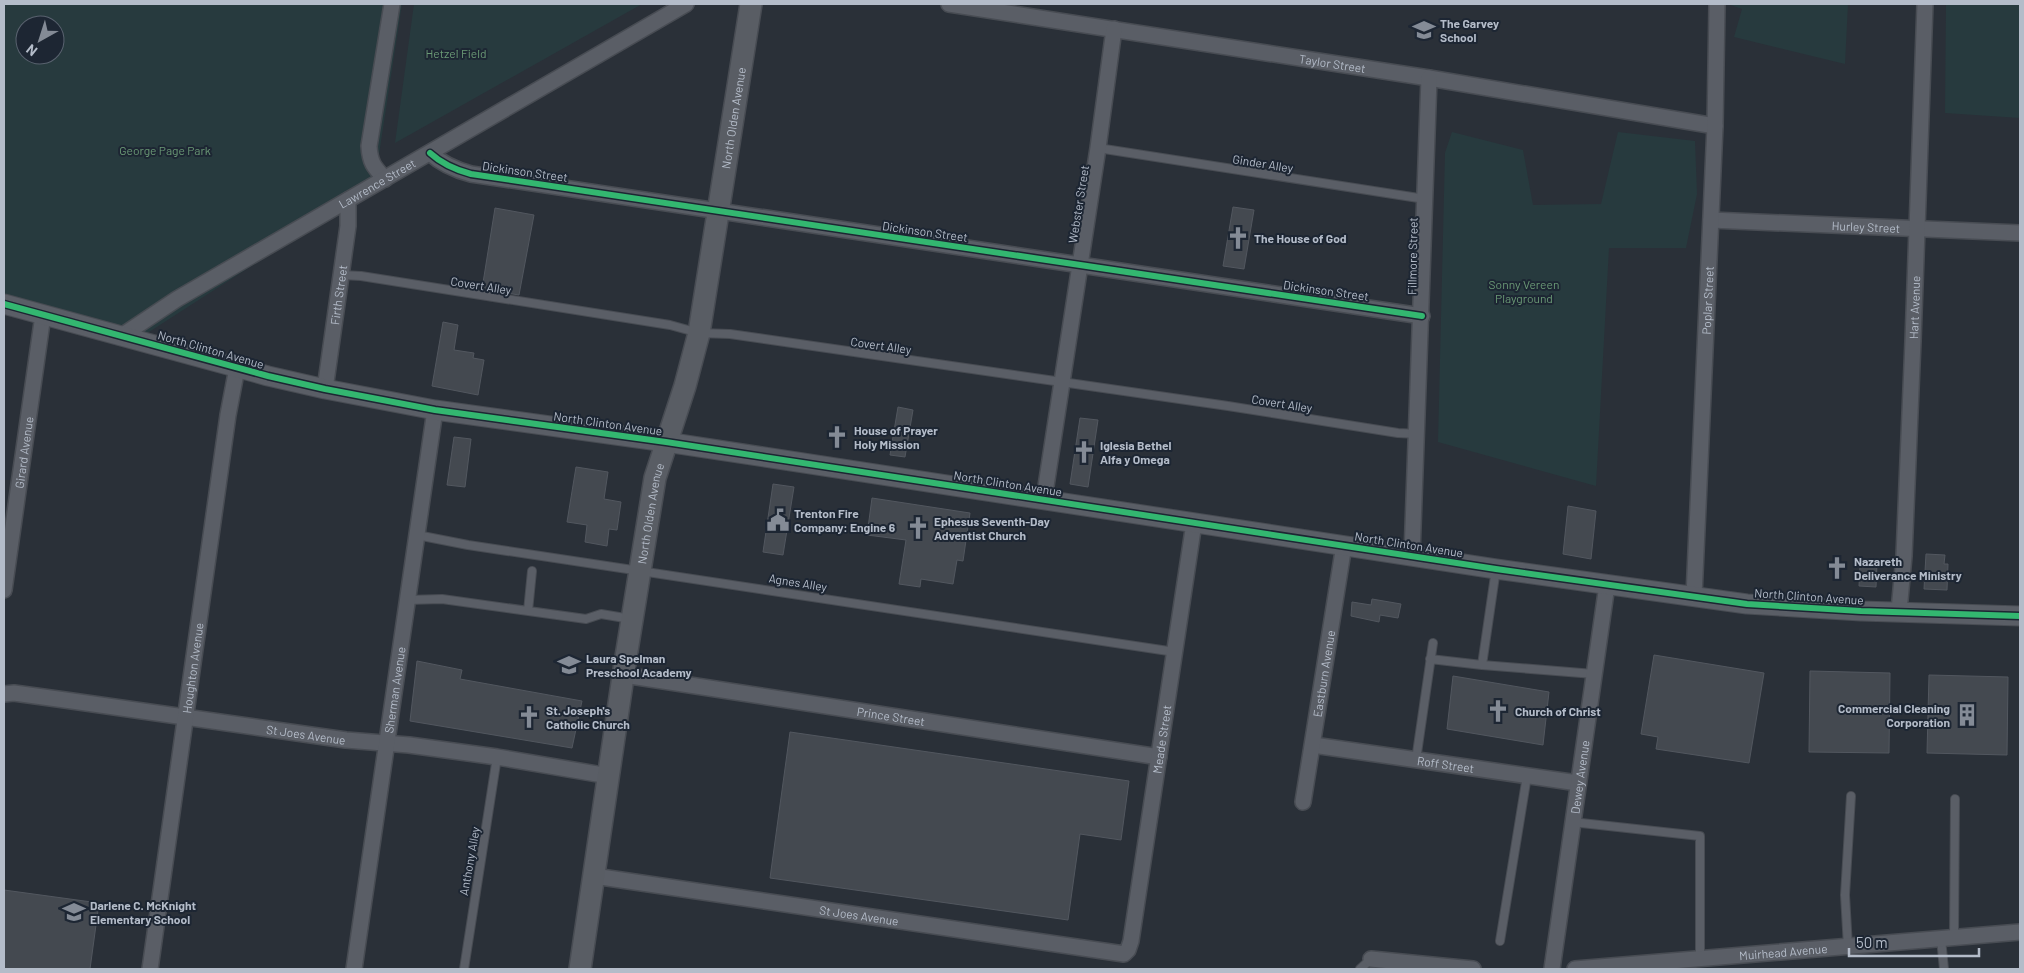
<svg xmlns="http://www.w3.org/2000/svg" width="2024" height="973" viewBox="0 0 2024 973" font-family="Barlow,sans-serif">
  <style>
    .green { fill: #273a3e; fill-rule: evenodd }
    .building { fill: #444950; stroke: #52575f }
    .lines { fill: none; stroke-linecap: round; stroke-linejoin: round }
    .service-casing { stroke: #484c53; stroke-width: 10 }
    .minor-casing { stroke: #484c53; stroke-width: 18 }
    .tertiary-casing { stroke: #484c53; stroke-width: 21 }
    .secondary-casing { stroke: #484c53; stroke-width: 24 }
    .service { stroke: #5a5e66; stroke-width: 8 }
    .minor { stroke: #5a5e66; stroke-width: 15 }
    .tertiary { stroke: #5a5e66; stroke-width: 19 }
    .secondary { stroke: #595d64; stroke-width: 21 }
    .cycleway-casing { stroke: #1d2633; stroke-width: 9 }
    .cycleway { stroke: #33b770; stroke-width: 6 }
    .labels { text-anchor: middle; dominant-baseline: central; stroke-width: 4; stroke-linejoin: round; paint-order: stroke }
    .poi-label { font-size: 12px; font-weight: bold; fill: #b4bcc9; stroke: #1d2633; text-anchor: start }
    .park-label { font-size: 12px; fill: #6b9a76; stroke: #1d2633 }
    .street-label { font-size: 12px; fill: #b4bcc9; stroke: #1d2633 }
  </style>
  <rect width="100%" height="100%" fill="#2a3038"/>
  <path class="green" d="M4,4H402L374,187L135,341L4,304ZM25,25H55V55H25Z
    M414,4H642L395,143Z
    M1728,4H1848L1845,64L1734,37L1742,9Z
    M1946,4H2020V118L1945,113Z
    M1452,132L1523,150L1533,205L1601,204L1618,132L1695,141L1697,194L1686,248H1609L1596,486L1438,442L1445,153Z"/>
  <path class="building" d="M1233,207L1254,210L1244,269L1223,266Z
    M495,208L534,215L519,295L482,289Z
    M443,322L458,325L454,350L474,353L473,358L484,360L478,395L432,386Z
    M898,407L913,410L905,457L890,455Z
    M1080,418L1098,420L1088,487L1070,484Z
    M454,437L471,439L465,487L447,485Z
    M576,467L608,472L604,499L621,502L617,530L609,529L607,546L585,542L587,525L567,522Z
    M773,484L794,487L783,555L763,552Z
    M872,498L970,513L963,561L957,560L953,584L921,579L920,587L899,584L906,540L867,535Z
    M1568,506L1596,511L1591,559L1563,554Z
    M1926,554L1945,555L1944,564H1948L1947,590L1924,589Z
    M1860,564H1877L1876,587L1859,586Z
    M1372,599L1401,604L1398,618L1380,615L1379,622L1351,616L1352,602L1371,605Z
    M1654,655L1764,673L1749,763L1656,749L1658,737L1641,734Z
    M417,661L462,670L460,679L582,701L572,748L410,721Z
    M1810,671L1890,673L1889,753L1809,752Z
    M1929,675L2008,677L2007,755L1927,753Z
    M1453,676L1549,692L1543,745L1447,729Z
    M790,732L1129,781L1121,840L1080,834L1068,920L770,878Z
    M4,890L99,903L90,969H4Z"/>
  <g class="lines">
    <defs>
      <path id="service" d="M1098,148L1425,199
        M342,275L361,276L670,325L699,333L730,334L1228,406L1398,433L1418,434
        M417,535L468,545L1175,652
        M1496,569L1482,665L1594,674
        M407,600L442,599L586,619L601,614L631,619
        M528,611L532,571
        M1430,659L1482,665
        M1416,760L1433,643
        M1572,822L1700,836V959
        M1954,938L1955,799
        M1941,939L1944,969
        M1500,941L1527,776
        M1848,947L1845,895L1851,796
        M464,969L497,757
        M1360,969L1371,959"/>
      <g id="minor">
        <path id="s1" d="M949,4L1429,78L1715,126"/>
        <path d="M430,153C442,164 456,170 471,174L1422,316"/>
        <path d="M385,179C374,167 370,163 369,146L392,4"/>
        <path id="s2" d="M1711,220L2020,233"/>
        <path id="s3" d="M123,335L177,299L686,4"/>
        <path id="s4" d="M325,389L348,226V200"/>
        <path d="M1044,499L1098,148L1114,29"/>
        <path d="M1412,555L1429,78"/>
        <path id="s5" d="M4,590L43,315"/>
        <path id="s6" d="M1694,596L1715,126L1717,5"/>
        <path id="s7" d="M1899,611L1904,556L1913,341L1925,4"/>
        <path id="s8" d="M624,675L1159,757"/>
        <path id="s9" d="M4,694L14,693L65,700L346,740L409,745L497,757L609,776"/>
        <path id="s10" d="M1313,745L1578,783"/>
        <path id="s11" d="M1303,802L1344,545"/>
        <path id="s12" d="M594,876L1124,954L1128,950L1131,941L1194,523"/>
        <path d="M1371,959L1473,969"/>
        <path id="s13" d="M150,969L228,415L237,368"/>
        <path id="s14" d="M354,969L435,410"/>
        <path id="s15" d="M1552,969L1607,585"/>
        <path id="s16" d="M1575,969L2020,932"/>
      </g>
      <path id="tertiary" d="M4,304L268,376L325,389L435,410L666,442L1496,569L1747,604L1861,611L2020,616"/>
      <g id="secondary">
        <path id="s17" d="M580,969L625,663L655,478L685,386L699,333L751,4"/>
      </g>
    </defs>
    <use href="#service" class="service-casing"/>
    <use href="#minor" class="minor-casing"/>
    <use href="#tertiary" class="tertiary-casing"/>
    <use href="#secondary" class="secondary-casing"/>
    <use href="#service" class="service"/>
    <use href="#minor" class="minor"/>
    <use href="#tertiary" class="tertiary"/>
    <use href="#secondary" class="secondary"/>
    <defs>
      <path id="cycleway" d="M430,153C442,164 456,170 471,174L1422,316
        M4,304L268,376L325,389L435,410L666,442L1496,569L1747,604L1861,611L2020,616"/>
    </defs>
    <use href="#cycleway" class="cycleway-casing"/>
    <use href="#cycleway" class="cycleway"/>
  </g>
  <defs>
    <symbol id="school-bare" viewBox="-9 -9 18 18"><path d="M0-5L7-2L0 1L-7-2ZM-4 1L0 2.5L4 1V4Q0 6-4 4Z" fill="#848b96" stroke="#1d2633" stroke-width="2.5" paint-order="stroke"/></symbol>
    <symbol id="church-bare" viewBox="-9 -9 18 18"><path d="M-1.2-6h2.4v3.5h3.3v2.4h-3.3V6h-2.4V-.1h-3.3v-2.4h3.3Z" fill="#848b96" stroke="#1d2633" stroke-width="2.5" paint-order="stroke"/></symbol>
    <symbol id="civic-bare" viewBox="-9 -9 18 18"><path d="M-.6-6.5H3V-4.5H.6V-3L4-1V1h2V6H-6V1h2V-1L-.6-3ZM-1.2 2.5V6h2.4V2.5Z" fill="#848b96" stroke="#1d2633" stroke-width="2.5" paint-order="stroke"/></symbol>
    <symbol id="building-bare" viewBox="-9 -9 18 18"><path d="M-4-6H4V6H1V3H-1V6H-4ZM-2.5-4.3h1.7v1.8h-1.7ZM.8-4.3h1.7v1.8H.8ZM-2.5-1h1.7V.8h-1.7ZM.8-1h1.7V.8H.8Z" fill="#848b96" stroke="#1d2633" stroke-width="2.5" paint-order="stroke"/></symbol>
  </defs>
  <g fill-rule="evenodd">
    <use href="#school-bare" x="1408" y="14" width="32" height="32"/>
    <use href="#church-bare" x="1222" y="222" width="32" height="32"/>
    <use href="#church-bare" x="821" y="421" width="32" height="32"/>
    <use href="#church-bare" x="1068" y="436" width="32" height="32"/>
    <use href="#civic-bare" x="762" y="504" width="32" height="32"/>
    <use href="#church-bare" x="902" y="512" width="32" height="32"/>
    <use href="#church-bare" x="1821" y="552" width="32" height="32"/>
    <use href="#school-bare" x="553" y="649" width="32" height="32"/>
    <use href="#church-bare" x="1482" y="695" width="32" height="32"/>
    <use href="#building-bare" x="1951" y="699" width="32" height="32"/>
    <use href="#church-bare" x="513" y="701" width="32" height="32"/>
    <use href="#school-bare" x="58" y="896" width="32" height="32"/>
  </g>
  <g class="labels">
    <g class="poi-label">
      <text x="1440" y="23">The Garvey<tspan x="1440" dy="14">School</tspan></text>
      <text x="1254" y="238">The House of God</text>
      <text x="854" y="430">House of Prayer<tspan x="854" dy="14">Holy Mission</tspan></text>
      <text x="1100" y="445">Iglesia Bethel<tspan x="1100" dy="14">Alfa y Omega</tspan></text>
      <text x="794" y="513">Trenton Fire<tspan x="794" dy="14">Company: Engine 6</tspan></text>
      <text x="934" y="521">Ephesus Seventh-Day<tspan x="934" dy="14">Adventist Church</tspan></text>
      <text x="1854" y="561">Nazareth<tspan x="1854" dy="14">Deliverance Ministry</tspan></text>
      <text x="586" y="658">Laura Spelman<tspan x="586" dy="14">Preschool Academy</tspan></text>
      <text x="1950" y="708" text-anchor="end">Commercial Cleaning<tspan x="1950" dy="14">Corporation</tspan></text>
      <text x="546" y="710">St. Joseph's<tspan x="546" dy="14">Catholic Church</tspan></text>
      <text x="1515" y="711">Church of Christ</text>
      <text x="90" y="905">Darlene C. McKnight<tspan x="90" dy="14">Elementary School</tspan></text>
    </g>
    <g class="park-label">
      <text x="456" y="53">Hetzel Field</text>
      <text x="165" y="150">George Page Park</text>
      <text x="1524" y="284">Sonny Vereen<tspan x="1524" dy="14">Playground</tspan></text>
    </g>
    <g class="street-label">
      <text stroke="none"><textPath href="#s1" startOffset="388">Taylor Street</textPath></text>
      <text stroke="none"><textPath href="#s17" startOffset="866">North Olden Avenue</textPath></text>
      <text transform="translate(1263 163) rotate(9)">Ginder Alley</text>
      <text transform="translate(525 171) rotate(8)">Dickinson Street</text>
      <text stroke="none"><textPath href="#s3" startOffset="296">Lawrence Street</textPath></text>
      <text transform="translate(1078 204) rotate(-81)">Webster Street</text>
      <text stroke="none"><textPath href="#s2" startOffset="155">Hurley Street</textPath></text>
      <text transform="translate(925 231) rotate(8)">Dickinson Street</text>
      <text transform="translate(1412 256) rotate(-89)">Fillmore Street</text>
      <text transform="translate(481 285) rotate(9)">Covert Alley</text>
      <text transform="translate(1326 290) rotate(8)">Dickinson Street</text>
      <text stroke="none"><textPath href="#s4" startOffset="95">Firth Street</textPath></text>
      <text stroke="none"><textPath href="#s6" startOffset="296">Poplar Street</textPath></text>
      <text stroke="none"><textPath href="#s7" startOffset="304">Hart Avenue</textPath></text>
      <text transform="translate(881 345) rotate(8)">Covert Alley</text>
      <text transform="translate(211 349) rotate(16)">North Clinton Avenue</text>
      <text transform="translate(1282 403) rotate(9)">Covert Alley</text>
      <text transform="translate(608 423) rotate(8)">North Clinton Avenue</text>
      <text stroke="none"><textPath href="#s5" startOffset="139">Girard Avenue</textPath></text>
      <text transform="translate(1008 483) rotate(9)">North Clinton Avenue</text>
      <text stroke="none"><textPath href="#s17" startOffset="461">North Olden Avenue</textPath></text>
      <text transform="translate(1409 544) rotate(9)">North Clinton Avenue</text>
      <text transform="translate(798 582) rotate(9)">Agnes Alley</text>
      <text transform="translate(1809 596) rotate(4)">North Clinton Avenue</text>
      <text stroke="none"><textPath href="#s13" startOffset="304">Houghton Avenue</textPath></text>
      <text stroke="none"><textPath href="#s11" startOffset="130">Eastburn Avenue</textPath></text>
      <text stroke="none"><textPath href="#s14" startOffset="282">Sherman Avenue</textPath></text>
      <text stroke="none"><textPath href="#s8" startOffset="270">Prince Street</textPath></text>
      <text stroke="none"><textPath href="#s9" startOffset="305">St Joes Avenue</textPath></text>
      <text stroke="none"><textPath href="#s12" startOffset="755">Meade Street</textPath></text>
      <text stroke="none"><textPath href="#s10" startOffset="134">Roff Street</textPath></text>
      <text stroke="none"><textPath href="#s15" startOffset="194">Dewey Avenue</textPath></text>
      <text transform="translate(469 861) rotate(-80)">Anthony Alley</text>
      <text stroke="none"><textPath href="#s12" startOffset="268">St Joes Avenue</textPath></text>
      <text stroke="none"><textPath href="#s16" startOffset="209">Muirhead Avenue</textPath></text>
    </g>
  </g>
  <rect width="2024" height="973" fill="none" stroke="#b4bcc9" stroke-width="10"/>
  <g transform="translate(40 40) rotate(219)"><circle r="24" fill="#1d2633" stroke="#59626f"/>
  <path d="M0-4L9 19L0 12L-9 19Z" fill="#848b96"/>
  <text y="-8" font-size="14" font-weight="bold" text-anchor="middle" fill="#b4bcc9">N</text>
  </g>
  <path d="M1849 948v8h130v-8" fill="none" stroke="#b4bcc9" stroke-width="2.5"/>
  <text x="1856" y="948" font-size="15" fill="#b4bcc9" stroke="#1d2633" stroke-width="4" paint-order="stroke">50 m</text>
</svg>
